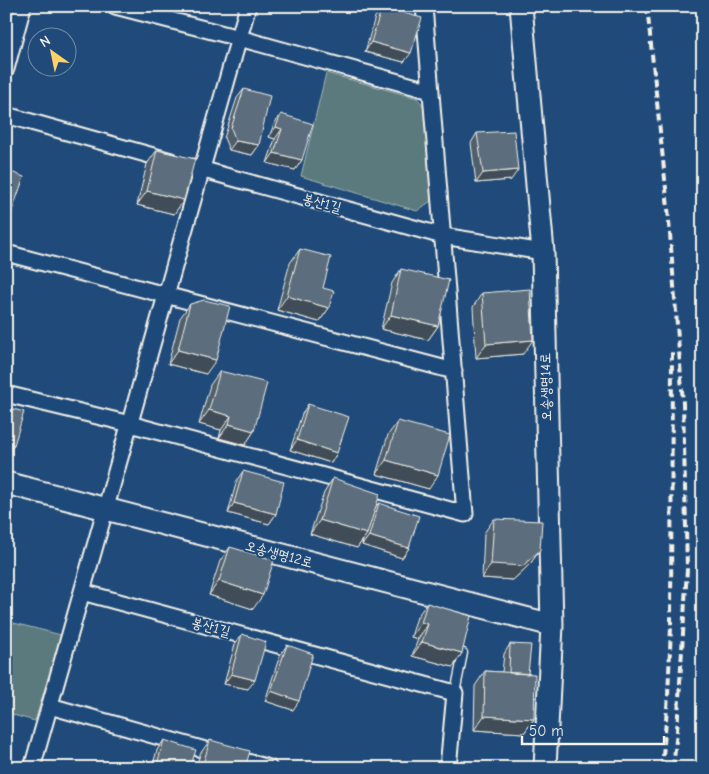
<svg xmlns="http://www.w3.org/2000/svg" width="709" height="774" viewBox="0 0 709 774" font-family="'Comic Neue','Poor Story',sans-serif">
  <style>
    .green { fill: #5a7a7e; stroke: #a7b6b3 }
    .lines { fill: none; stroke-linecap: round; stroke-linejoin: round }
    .lane-casing { stroke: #f4f1e8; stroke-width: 11 }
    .street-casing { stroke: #f4f1e8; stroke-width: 19 }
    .secondary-casing { stroke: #f4f1e8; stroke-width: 25 }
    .lane { stroke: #1f4a7a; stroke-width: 8 }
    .street { stroke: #1f4a7a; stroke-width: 15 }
    .secondary { stroke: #1f4a7a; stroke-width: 21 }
    .rail { stroke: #f4f1e8; stroke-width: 4; stroke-dasharray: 8 4; stroke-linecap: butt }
    .wall { fill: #4f5f6c; stroke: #f4f1e8 }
    .shaded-wall { fill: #404d58; stroke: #f4f1e8 }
    .building { fill: #5c6e7d; stroke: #f4f1e8 }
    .labels { text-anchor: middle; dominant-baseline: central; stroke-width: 4; stroke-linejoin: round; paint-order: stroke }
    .street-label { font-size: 14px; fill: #f4f1e8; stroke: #1f4a7a }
  </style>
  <rect width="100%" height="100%" fill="#1f4a7a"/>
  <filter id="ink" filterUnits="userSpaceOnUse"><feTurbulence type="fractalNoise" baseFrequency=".02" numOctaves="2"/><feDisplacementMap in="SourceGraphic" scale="10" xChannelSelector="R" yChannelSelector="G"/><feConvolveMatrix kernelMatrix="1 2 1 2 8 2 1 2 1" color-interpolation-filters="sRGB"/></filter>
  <g filter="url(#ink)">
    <path class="green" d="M326,73L417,98L424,106L435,198L417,211L301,176Z
      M6,621L61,635L35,721L6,713Z"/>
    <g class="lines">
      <defs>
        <path id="lane" d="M455,693L463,653"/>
        <path id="street" d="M115,6L239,38L431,91
          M6,69L23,6
          M6,115L171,161
          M193,167L443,236L543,252
          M6,253L454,371
          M6,394L130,424L465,514L424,6
          M82,592L455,693L448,768
          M50,706L269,768
          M32,768L248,6"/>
        <path id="secondary" d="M521,6L543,252L552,625L545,768
          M6,483L552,625"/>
      </defs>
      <use href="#lane" class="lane-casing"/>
      <use href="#street" class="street-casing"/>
      <use href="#secondary" class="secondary-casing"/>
      <use href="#lane" class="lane"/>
      <use href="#street" class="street"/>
      <use href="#secondary" class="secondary"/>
      <path class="rail" d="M647,6L668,208L683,403L687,569L677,731L673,768
        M662,768L668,696L671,627L672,351"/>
    </g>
    <path class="wall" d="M382,7L404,62L365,52L375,17Z
      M244,89L259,145L252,155L229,150L224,138L237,98Z
      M281,114L302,160L295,170L267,163L275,139L269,137L274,124Z
      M477,133L511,180L476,183L471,143Z
      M157,150L184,200L174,214L137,205L147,164Z
      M300,249L323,288L329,308L319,322L277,310L290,263Z
      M401,269L438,326L428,340L381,329L392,283Z
      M482,293L523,354L476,358L473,307Z
      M190,304L206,374L168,364L180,318Z
      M220,371L254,431L245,445L219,438L221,430L199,424L210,385Z
      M308,404L337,453L331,463L290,450L302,414Z
      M398,421L429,489L376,474L388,435Z
      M243,471L276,514L269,524L228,513L237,480Z
      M333,478L376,506L379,503L409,548L402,558L362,545L363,540L357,548L310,534L324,493Z
      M494,519L540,550L530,564L513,580L482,578L484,533Z
      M230,547L253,609L209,595L220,561Z
      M427,603L462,653L453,667L412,656L418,639L411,637L417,617Z
      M242,634L248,689L224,684L235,644Z
      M510,644L528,674L534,719L524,733L474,730L475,686L485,671L502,672L504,654Z
      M287,645L293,710L265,701L280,655Z
      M164,740L190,768H152L157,750Z
      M210,740L245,768H196L200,754Z"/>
    <path class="shaded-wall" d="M371,42L411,53L404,62L365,52Z
      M276,127L282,129L275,139L269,137Z
      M236,141L259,145L252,155L229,150Z
      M274,153L302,160L295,170L267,163Z
      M518,170L511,180L476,183L483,173Z
      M147,191L184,200L174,214L137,205Z
      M287,296L329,308L319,322L277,310Z
      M391,315L438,326L428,340L381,329Z
      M533,340L523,354L476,358L486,344Z
      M178,350L216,360L206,374L168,364Z
      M209,410L231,416L221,430L199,424Z
      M229,424L254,431L245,445L219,438Z
      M297,440L337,453L331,463L290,450Z
      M6,443L14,445L7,455H6Z
      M386,460L438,475L429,489L376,474Z
      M234,503L276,514L269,524L228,513Z
      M320,520L367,534L357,548L310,534Z
      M369,536L409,548L402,558L362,545Z
      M540,550L530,564L513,580L482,578L491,564Z
      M219,581L263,595L253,609L209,595Z
      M421,623L428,624L418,639L411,637Z
      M422,642L462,653L453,667L412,656Z
      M231,674L255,680L248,689L224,684Z
      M271,691L299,701L293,710L265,701Z
      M484,716L534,719L524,733L474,730Z"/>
    <path class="building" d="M382,7L422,18L411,53L371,42Z
      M244,89L270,96L259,145L236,141L231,128Z
      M281,114L313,124L302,160L274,153L282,129L276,127Z
      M514,131L518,170L483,173L477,133Z
      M157,150L195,159L184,200L147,191Z
      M6,170L24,177L7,225L6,224Z
      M300,249L331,257L323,288L334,291L329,308L287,296Z
      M401,269L449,280L438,326L391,315Z
      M530,289L533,340L486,344L482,293Z
      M204,300L230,306L216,360L178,350L190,304Z
      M220,371L267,383L254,431L229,424L231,416L209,410Z
      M308,404L349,417L337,453L297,440Z
      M6,407L24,412L14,445L6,443Z
      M398,421L450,435L438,475L386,460Z
      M243,471L284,482L276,514L234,503Z
      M333,478L380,494L367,534L320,520Z
      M379,503L419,516L409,548L369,536Z
      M494,519L542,521L540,550L523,566L491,564Z
      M230,547L274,560L263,595L219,581Z
      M427,603L471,616L462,653L422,642L428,624L421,623Z
      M242,634L266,642L255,680L231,674Z
      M510,644L531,645L528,674L509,673Z
      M287,645L313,654L299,701L271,691Z
      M485,671L535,674L534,719L484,716Z
      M164,740L196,750L190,768H156Z
      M210,740L250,751L245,768H202Z"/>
  </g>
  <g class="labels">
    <g class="street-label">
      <text transform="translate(322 203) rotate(15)">봉산1길</text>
      <text transform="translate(546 387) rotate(-91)">오송생명14로</text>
      <text transform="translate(279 554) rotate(15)">오송생명12로</text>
      <text transform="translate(211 627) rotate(15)">봉산1길</text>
    </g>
  </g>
  <rect width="709" height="774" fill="none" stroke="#1f4a7a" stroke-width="25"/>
  <rect x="12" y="12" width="684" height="749" fill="none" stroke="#f4f1e8" stroke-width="2" filter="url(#ink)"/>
  <g transform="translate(52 52) rotate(327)"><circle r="24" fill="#1f4a7a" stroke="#748da6"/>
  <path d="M0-4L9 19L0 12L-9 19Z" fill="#ffd166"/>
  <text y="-8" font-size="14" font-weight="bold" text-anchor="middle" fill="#f4f1e8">N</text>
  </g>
  <path d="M522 736v8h142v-8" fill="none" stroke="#f4f1e8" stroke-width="2.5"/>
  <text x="529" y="736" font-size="15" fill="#f4f1e8" stroke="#1f4a7a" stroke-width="4" paint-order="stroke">50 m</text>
</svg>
